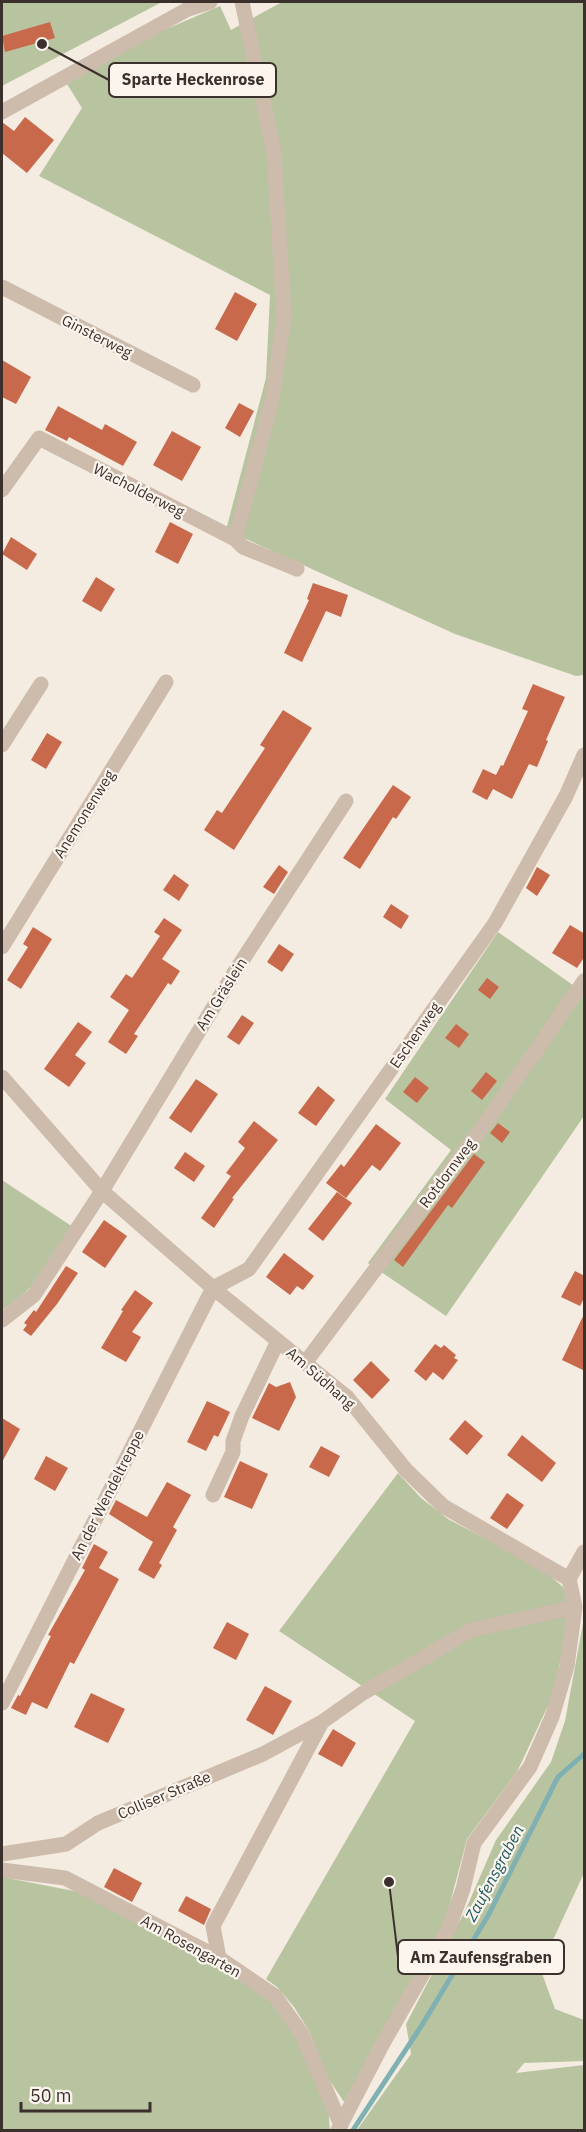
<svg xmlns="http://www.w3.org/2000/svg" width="586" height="2132" viewBox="0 0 586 2132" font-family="'IBM Plex Sans',sans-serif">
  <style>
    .green { fill: #b8c4a0 }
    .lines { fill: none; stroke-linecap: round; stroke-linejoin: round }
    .stream { stroke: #7fb0b2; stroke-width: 5 }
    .building { fill: #c8694b }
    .minor { stroke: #cdbbac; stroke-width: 15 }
    .labels { text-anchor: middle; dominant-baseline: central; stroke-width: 4.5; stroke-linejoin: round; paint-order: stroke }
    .street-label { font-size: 15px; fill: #3b302b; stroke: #fbf5ee }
    .water-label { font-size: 16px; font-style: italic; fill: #1f5a5e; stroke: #fbf5ee }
    .leader { fill: none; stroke: #3b302b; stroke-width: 2 }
    .callout-dot { fill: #3b302b; stroke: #fbf5ee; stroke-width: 2 }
    .callout { fill: #fbf5ee; stroke: #3b302b; stroke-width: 2 }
    .callout-label { font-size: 16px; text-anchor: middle; font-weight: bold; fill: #3b302b }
  </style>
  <rect width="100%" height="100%" fill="#f4ebe1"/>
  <path class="green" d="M2,2H162L2,86Z
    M282,2H584V675L576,676L455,634L226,530L266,378L270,295L39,176L82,108L67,84L148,37L220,6L231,30Z
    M498,932L584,993V1116L446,1316L368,1263L451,1150L385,1099Z
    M2,1180L73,1227C53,1260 35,1290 2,1310Z
    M398,1473L421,1498L448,1519L541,1568L563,1587L568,1606L563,1649L552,1697L517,1772L467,1839L444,1926L344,2102L328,2078L309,2031L294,2007L277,1987L266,1979L415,1721L279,1631Z
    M584,1618V1873L540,1968L555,2009L584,2020V2061L524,2063L516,2073L584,2065V2130H357L411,2054L406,2024L466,1909L496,1840L551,1762L565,1721Z
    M2,1877L79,1892L231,1972L278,2005L304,2045L328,2105L330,2130H2Z"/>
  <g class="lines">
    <path class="stream" d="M353,2130L422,2025L489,1914L558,1777L584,1754"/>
  </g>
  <path class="building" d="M50,22L55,38L5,52L2,36Z
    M25,117L54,140L27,173L2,153V122L14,131Z
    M235,292L257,304L237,341L215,329Z
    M2,360L31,377L16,404L2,397Z
    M239,403L254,411L240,437L225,428Z
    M58,406L102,430L105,424L137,442L123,466L69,437L67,441L45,430Z
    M172,431L201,447L182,481L153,465Z
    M170,522L193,534L178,564L155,552Z
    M11,537L37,554L27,570L2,554Z
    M96,577L115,589L101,612L82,601Z
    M313,583L348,595L341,617L326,611L302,662L284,653L309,600L307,599Z
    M533,684L565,697L546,740L548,741L537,767L529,764L512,799L493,789L487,800L472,792L483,769L496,775L501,765L503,766L528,711L522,709Z
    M283,710L312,728L234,850L204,830L217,810L222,813L265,748L260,745Z
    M47,733L62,742L46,769L31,760Z
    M393,785L411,797L396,819L393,817L360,869L343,858Z
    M279,865L288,872L274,894L263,887Z
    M537,867L550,875L537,896L526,888Z
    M174,874L189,885L179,901L163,890Z
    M391,904L409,916L401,929L383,917Z
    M164,918L182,930L162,959L180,971L171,985L168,983L134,1034L138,1036L126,1054L108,1042L129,1010L110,997L126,974L132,978L160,936L154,932Z
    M570,925L585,934V956L577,968L552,953Z
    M33,927L52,939L21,989L7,980L28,947L23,944Z
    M279,944L294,954L282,972L267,962Z
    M487,978L499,987L490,999L478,990Z
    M242,1015L254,1023L239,1045L227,1037Z
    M78,1022L92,1032L75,1055L86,1063L69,1087L44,1069Z
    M456,1024L469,1034L459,1048L445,1038Z
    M486,1072L497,1081L482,1100L471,1091Z
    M415,1077L429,1088L417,1103L403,1092Z
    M196,1079L218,1094L191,1133L169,1118Z
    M318,1086L335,1100L316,1126L298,1113Z
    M254,1121L278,1140L232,1198L234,1199L214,1228L201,1218L231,1176L226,1173L245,1148L238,1142Z
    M498,1123L510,1132L502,1143L490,1133Z
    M376,1124L401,1143L380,1171L372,1165L346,1198L326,1183L341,1164L344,1167Z
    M185,1152L205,1166L194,1182L174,1168Z
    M474,1154L485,1162L452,1208L448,1205L403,1267L394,1260Z
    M337,1192L352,1203L323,1241L308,1229Z
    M104,1220L127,1236L105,1268L82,1252Z
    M284,1253L314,1276L303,1290L297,1286L290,1295L266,1277Z
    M66,1266L78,1273L57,1304L31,1336L23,1330L27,1325L24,1323L34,1310L36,1312Z
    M575,1271L585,1276V1296L580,1306L561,1297Z
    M135,1290L153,1303L132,1332L141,1337L126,1362L101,1348L123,1311L121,1310Z
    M585,1312V1371L562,1360Z
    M435,1344L441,1348L444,1345L456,1355L454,1358L458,1360L443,1380L433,1372L426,1381L414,1371Z
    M371,1361L390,1380L372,1399L353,1380Z
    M290,1382L296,1397L279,1431L252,1418L269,1383L276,1387Z
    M207,1401L230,1412L218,1437L214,1435L206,1451L187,1442Z
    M2,1418L20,1429L2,1462Z
    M465,1420L483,1436L467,1455L449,1439Z
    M522,1435L556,1463L542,1482L507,1455Z
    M321,1446L340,1456L329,1477L309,1467Z
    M46,1456L68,1468L55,1491L34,1479Z
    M240,1461L268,1474L252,1509L224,1497Z
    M167,1482L191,1495L173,1527L177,1530L159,1563L162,1565L154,1579L138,1570L153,1542L109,1514L116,1500L147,1517Z
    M507,1493L524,1505L507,1529L490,1518Z
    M94,1544L108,1552L99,1568L119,1579L74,1664L70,1662L47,1709L32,1702L26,1715L11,1708L18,1695L20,1696L51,1636L48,1635L85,1570L82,1568Z
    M227,1622L249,1634L236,1660L213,1648Z
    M265,1686L292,1701L273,1735L246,1720Z
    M91,1693L125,1709L108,1743L74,1727Z
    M333,1729L356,1743L342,1767L318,1754Z
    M114,1868L142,1883L132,1902L104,1887Z
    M186,1896L211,1909L204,1925L178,1911Z"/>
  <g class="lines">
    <path class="minor" d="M2,112L188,9L210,2
      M2,287L193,385
      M2,490L39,438L235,539L243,547L297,569
      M235,539L272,400L284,317L274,152L242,2
      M2,745L41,684
      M2,947L166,682
      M2,1077L102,1191L213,1288L347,1397L406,1470L443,1506L569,1579
      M2,1320L34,1295L102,1191L236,970L346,801
      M305,1363L492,1114L584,981
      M213,1495L233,1452V1441L242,1416L278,1341
      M2,1703L213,1288L249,1269L495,923L566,796L584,755
      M2,1854L66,1844L98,1823L263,1754L322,1722L363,1693L471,1630L575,1607
      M2,1870L65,1878L219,1958L275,1996L302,2034L341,2125
      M219,1958L213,1926L322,1722
      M338,2130L382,2045L449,1928L463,1889L474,1843L530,1767L552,1717L567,1666L575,1607L569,1579L584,1552"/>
  </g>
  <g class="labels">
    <g class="street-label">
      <text transform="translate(97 336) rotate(27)">Ginsterweg</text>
      <text transform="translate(139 490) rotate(27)">Wacholderweg</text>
      <text transform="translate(84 814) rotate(-58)">Anemonenweg</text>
      <text transform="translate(221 994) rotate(-58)">Am Gräslein</text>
      <text transform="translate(415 1035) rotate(-55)">Eschenweg</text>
      <text transform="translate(447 1173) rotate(-53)">Rotdornweg</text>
      <text transform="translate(321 1378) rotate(41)">Am Südhang</text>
      <text transform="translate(107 1495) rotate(-63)">An der Wendeltreppe</text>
      <text transform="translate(164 1795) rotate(-23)">Colliser Straße</text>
      <text transform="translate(191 1946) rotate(29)">Am Rosengarten</text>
    </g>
    <g class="water-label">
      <text transform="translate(494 1873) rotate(-62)">Zaufensgraben</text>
    </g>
  </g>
  <path class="leader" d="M42 44L109 80M389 1882L398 1957"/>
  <g class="callout-dot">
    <circle cx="42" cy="44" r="6"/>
    <circle cx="389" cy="1882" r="6"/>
  </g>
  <g class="callout">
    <rect x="109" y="63" width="167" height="34" rx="6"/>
    <rect x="398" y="1940" width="166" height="34" rx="6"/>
  </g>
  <g class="callout-label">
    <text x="193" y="85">Sparte Heckenrose</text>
    <text x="481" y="1963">Am Zaufensgraben</text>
  </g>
  <rect width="586" height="2132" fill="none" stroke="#3b302b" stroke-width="6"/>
  <path d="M21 2102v9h129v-9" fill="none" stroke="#3b302b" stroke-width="3"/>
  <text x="30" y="2102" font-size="18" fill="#3b302b" stroke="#fbf5ee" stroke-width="4.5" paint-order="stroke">50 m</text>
</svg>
